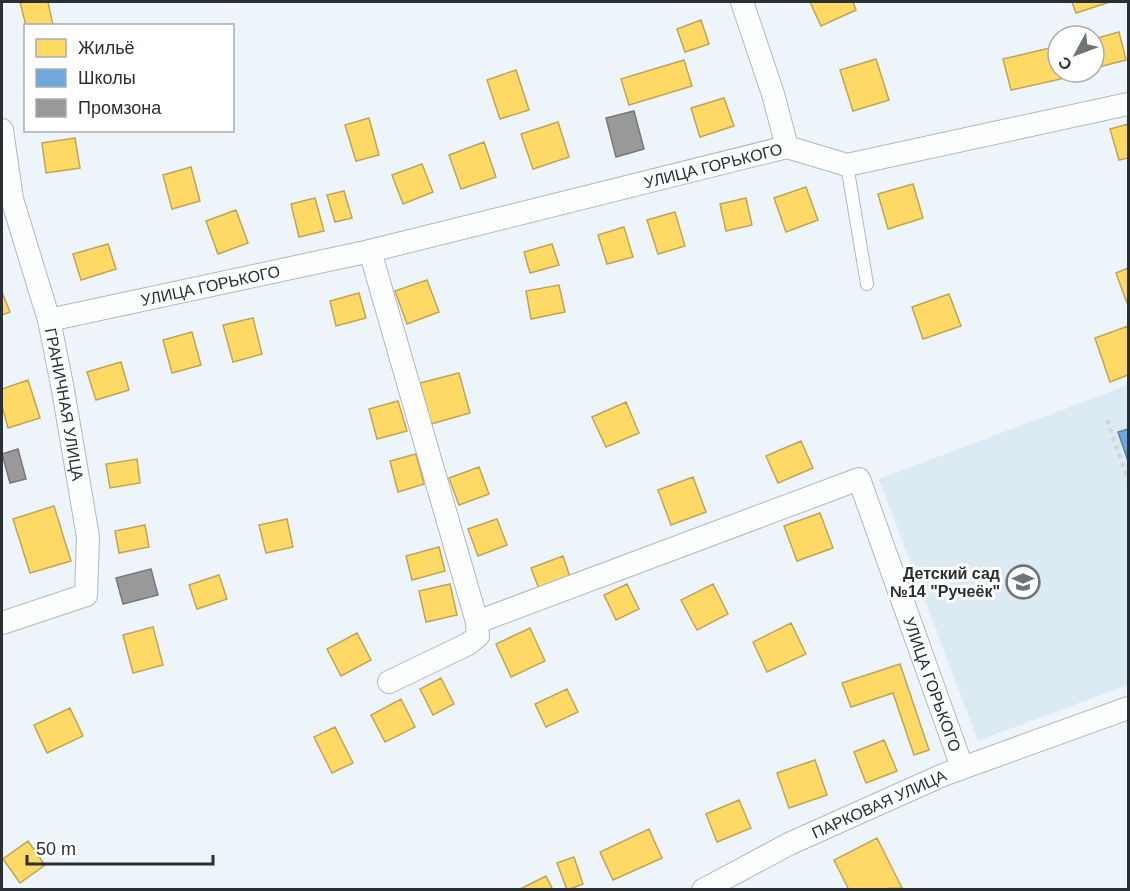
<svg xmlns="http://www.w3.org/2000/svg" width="1130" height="891" viewBox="0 0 1130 891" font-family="Helvetica,sans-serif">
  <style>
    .built { fill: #dceaf4 }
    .homes { fill: #ffd966; stroke: #bfa656; stroke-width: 1.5 }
    .schools { fill: #6fa8dc; stroke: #5a84a9; stroke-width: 1.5 }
    .industry { fill: #999; stroke: #77797a; stroke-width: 1.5 }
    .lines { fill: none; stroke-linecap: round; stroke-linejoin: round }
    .service-casing { stroke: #b2b8bc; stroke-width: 14 }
    .minor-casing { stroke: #b2b8bc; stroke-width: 24 }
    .path { stroke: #d3d5d7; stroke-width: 4; stroke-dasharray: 4.5 4.5; stroke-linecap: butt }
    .service { stroke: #fcfefe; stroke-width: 12 }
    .minor { stroke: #fcfefe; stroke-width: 22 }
    .labels { text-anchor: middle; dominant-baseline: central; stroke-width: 6; stroke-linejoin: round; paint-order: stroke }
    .street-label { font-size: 16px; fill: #292f32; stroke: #fff }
    .poi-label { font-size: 16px; font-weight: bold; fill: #292f32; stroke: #fff; text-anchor: end }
  </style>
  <rect width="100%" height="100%" fill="#edf5fa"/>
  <path class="built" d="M1128,385V685L978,741L879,479Z"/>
  <path class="homes" d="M20,2H48L53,25L26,26Z
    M810,2H853L856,10L821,26Z
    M1072,2H1110L1076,13Z
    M701,20L709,44L685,52L677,29Z
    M1119,32L1126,60L1095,68L1094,39Z
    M1054,47L1061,79L1011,90L1003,59Z
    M876,59L889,100L853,111L840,70Z
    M684,60L692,86L629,105L621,79Z
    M516,70L529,110L500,119L487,80Z
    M724,98L734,126L700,137L691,108Z
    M369,118L379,155L356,161L345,125Z
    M558,122L569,157L533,169L521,134Z
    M1128,124V158L1119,160L1110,129Z
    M75,138L80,168L46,173L42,143Z
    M484,142L496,177L461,189L449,155Z
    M422,164L433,192L403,204L392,175Z
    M191,167L200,201L172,209L163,175Z
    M913,184L923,218L888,229L878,194Z
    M806,187L818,220L786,232L774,198Z
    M344,191L352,218L335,222L327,195Z
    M315,198L324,231L299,237L291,204Z
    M746,198L752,225L726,231L720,204Z
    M236,210L248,243L218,254L206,221Z
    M675,212L685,246L658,254L647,220Z
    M624,227L633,257L607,264L598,235Z
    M108,244L116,269L81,280L73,254Z
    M552,244L559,265L530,273L524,252Z
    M1128,268V303H1127L1116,273Z
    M427,280L439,312L407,324L395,291Z
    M559,285L565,312L531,319L526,291Z
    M2,292L10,312L2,315Z
    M359,293L366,318L336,326L330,301Z
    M949,294L961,326L923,339L912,307Z
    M253,318L262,354L233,362L223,325Z
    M1128,326V375L1110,382L1095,338Z
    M192,332L201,365L172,373L163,340Z
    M121,362L129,390L96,400L87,372Z
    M459,373L470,413L431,424L420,383Z
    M28,380L40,418L8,428L2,406V389Z
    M398,401L407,431L377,439L369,409Z
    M626,402L639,433L606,447L592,417Z
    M801,441L813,468L778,483L766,456Z
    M416,454L424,484L398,492L390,461Z
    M137,459L140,483L110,488L106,464Z
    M479,467L489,494L459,505L449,478Z
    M693,477L706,512L671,525L658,490Z
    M54,506L71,561L30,573L13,519Z
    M820,513L833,548L797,561L784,526Z
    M287,519L293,547L266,553L259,525Z
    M497,519L507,545L478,556L468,529Z
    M145,525L149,547L119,553L115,531Z
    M439,547L445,571L412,580L406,556Z
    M563,556L570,577L539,589L531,568Z
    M219,575L227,599L197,609L189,585Z
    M450,584L457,615L426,622L419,591Z
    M627,584L639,609L616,620L604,595Z
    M713,584L728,614L697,630L681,600Z
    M791,623L806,654L767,672L753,642Z
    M153,627L163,665L133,673L123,635Z
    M530,628L545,661L511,677L496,644Z
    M357,633L371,660L341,676L327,649Z
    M900,664L929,750L914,755L893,693L851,707L842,683Z
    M441,678L454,704L433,715L420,689Z
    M567,689L578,712L546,727L535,704Z
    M401,699L415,727L385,742L371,715Z
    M70,708L83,736L47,753L34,725Z
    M335,727L353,763L332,773L314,737Z
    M884,740L897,771L866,783L854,752Z
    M815,760L827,795L789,808L777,773Z
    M739,800L751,828L717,842L706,814Z
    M649,829L662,858L613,880L600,852Z
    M877,838L902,888L849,890L834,860Z
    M28,841L45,865L20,883L3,859Z
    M574,857L583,884L567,890L557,863Z
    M546,876L553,890H518Z"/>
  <path class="schools" d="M1128,429V461L1118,432Z"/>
  <path class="industry" d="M634,111L644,149L616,157L606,118Z
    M18,449L26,479L10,483L2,454Z
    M151,569L158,595L123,604L116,578Z"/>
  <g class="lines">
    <defs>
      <path id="service" d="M847,165L867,284"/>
      <g id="minor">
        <path d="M742,2L773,94L787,147"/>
        <path id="s1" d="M2,130L12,199L49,320L63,390L88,537L86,595L2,623"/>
        <path id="s2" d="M370,251L477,622L859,479L962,767"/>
        <path id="s3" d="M49,320L370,251L787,147L847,165L1128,104"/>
        <path d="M389,682L468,644L478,636L477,622"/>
        <path id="s4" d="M703,890L789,844L943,775L1128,708"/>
      </g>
    </defs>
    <use href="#service" class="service-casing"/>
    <use href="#minor" class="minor-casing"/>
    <path class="path" d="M1107,420L1128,480"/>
    <use href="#service" class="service"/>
    <use href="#minor" class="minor"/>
  </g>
  <defs>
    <symbol id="school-ring" viewBox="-11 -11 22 22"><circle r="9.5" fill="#fff" stroke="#6e7478" stroke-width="1.5"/><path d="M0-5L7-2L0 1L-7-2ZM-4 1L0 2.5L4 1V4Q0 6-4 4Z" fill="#6e7478"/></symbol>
  </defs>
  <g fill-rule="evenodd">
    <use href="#school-ring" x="1004" y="563" width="38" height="38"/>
  </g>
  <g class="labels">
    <g class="street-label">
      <text stroke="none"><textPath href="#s3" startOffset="682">УЛИЦА ГОРЬКОГО</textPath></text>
      <text stroke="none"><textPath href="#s3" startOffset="165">УЛИЦА ГОРЬКОГО</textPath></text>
      <text stroke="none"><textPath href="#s1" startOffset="282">ГРАНИЧНАЯ УЛИЦА</textPath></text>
      <text stroke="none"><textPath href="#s2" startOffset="1012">УЛИЦА ГОРЬКОГО</textPath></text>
      <text stroke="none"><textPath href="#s4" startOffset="196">ПАРКОВАЯ УЛИЦА</textPath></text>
    </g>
    <g class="poi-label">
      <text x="1000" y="573">Детский сад<tspan x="1000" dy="18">№14 "Ручеёк"</tspan></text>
    </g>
  </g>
  <rect width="1130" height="891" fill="none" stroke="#292f32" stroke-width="6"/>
  <rect x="24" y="24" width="210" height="108" fill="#ffffff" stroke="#a9acad" stroke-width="1.5"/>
  <rect x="36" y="39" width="30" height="18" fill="#ffd966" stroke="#a9acad" stroke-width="1.5"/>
  <text x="78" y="54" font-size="18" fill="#292f32">Жильё</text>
  <rect x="36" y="69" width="30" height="18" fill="#6fa8dc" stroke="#a9acad" stroke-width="1.5"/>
  <text x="78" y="84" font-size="18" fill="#292f32">Школы</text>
  <rect x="36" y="99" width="30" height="18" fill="#999999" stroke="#a9acad" stroke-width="1.5"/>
  <text x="78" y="114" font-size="18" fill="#292f32">Промзона</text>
  <g transform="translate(1076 54) rotate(229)"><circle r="28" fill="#ffffff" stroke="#a9acad" stroke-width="1.5"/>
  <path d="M0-4.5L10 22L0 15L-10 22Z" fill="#6e7478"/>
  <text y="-9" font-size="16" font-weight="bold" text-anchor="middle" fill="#292f32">С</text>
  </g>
  <path d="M27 855v9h186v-9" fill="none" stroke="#292f32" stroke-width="3"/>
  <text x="36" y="855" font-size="18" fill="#292f32" stroke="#ffffff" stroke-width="4.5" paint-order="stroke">50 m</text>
</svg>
